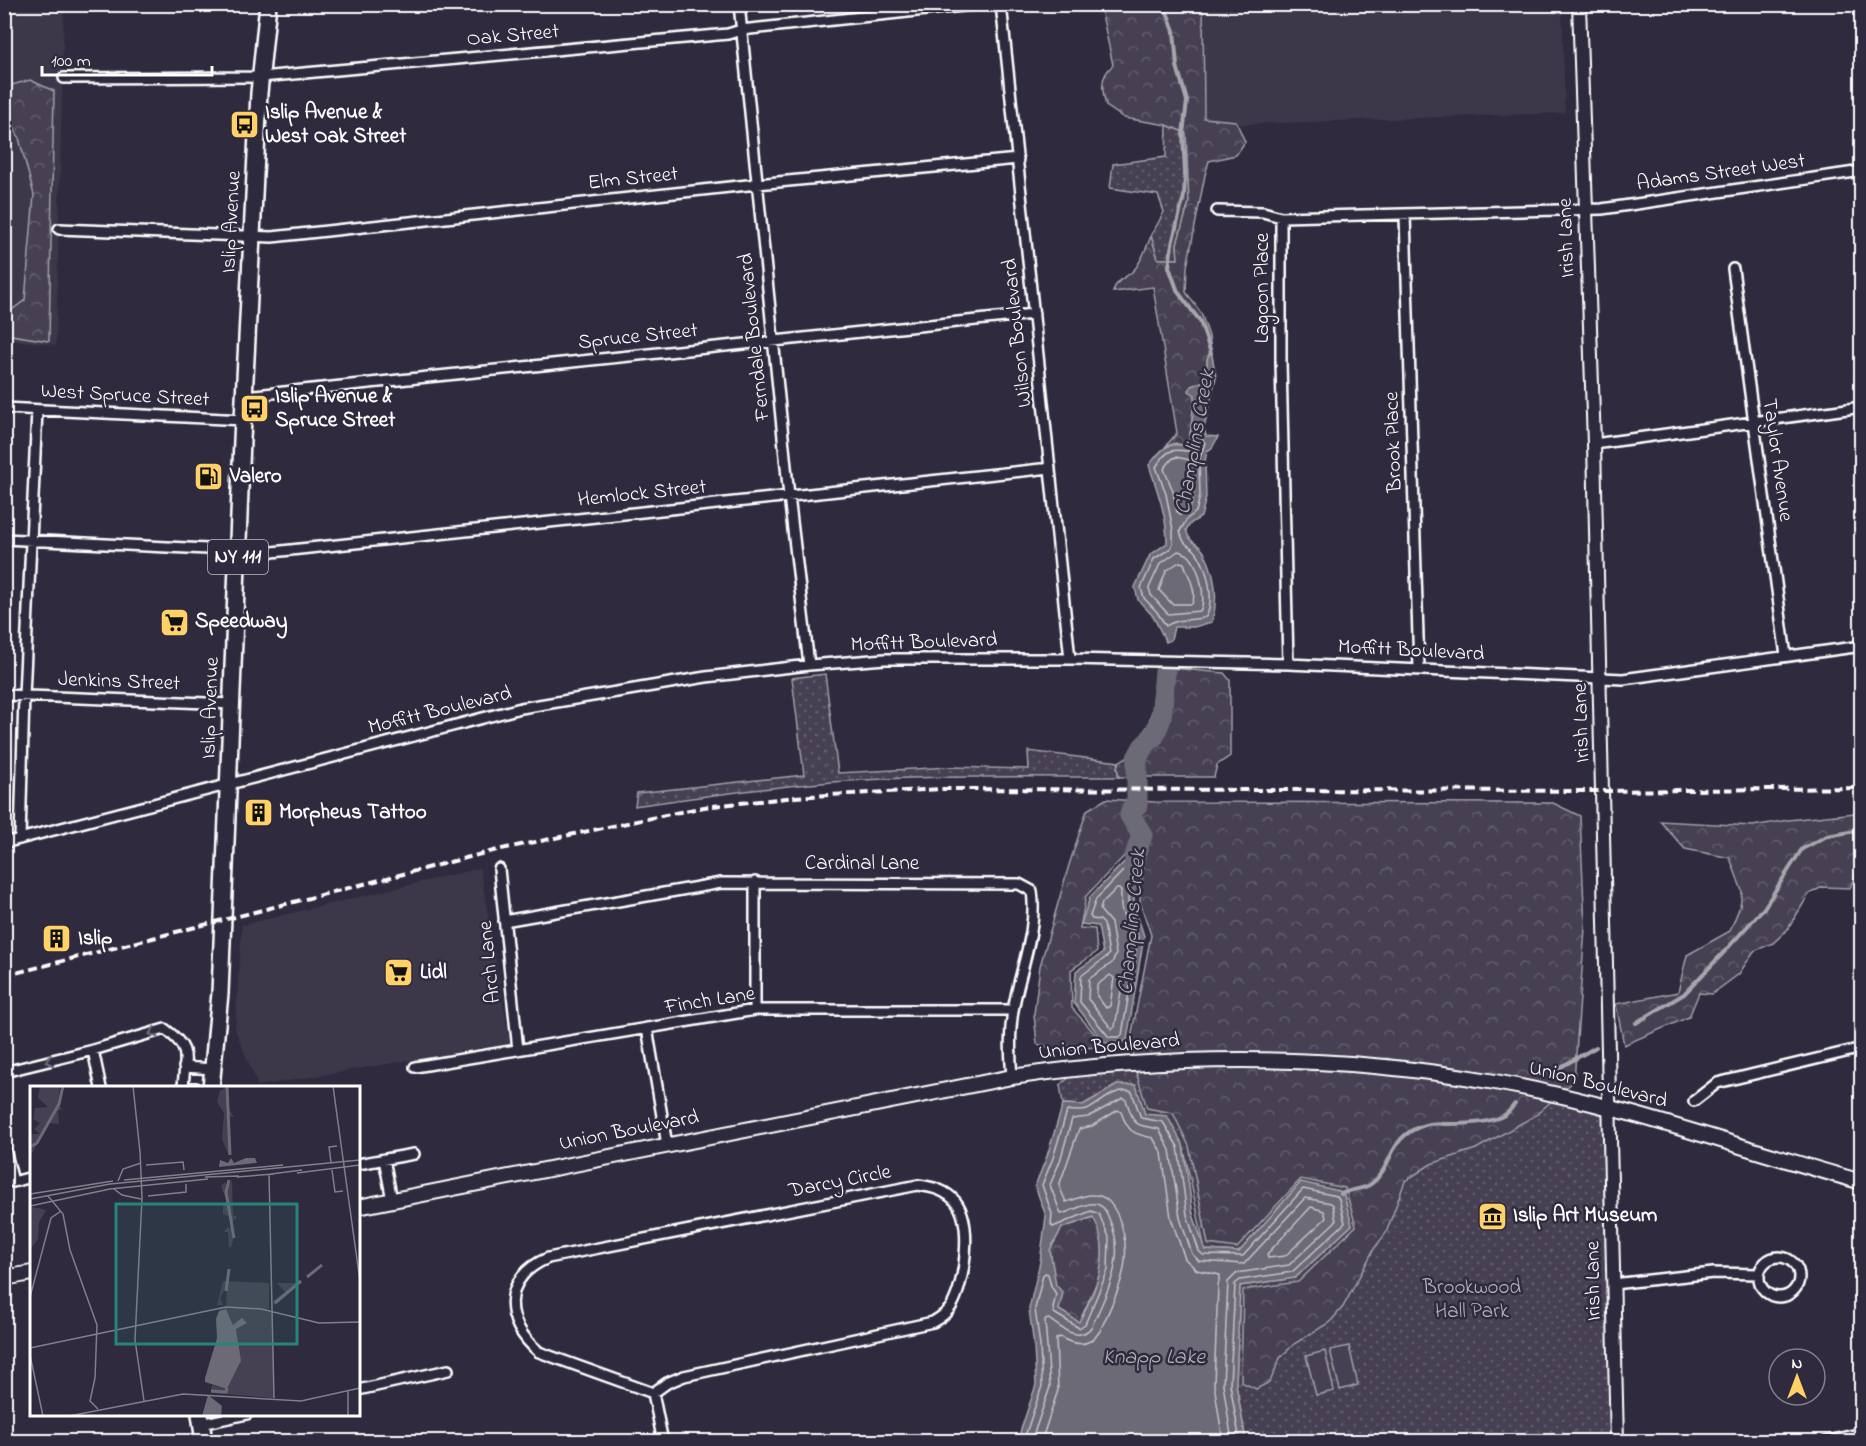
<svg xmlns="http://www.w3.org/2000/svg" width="1866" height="1446" viewBox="0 0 1866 1446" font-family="'Indie Flower',sans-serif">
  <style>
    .built { fill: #3c3749 }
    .grass { fill: url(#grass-dots); stroke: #a2a0a8; stroke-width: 1.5 }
    .forest { fill: url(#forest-crowns); stroke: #a2a0a8; stroke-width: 1.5 }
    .pitch { fill: #464152; stroke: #a2a0a8; stroke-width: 1.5 }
    .water { fill: #6d6a77; stroke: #a7a6ad; stroke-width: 1.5; fill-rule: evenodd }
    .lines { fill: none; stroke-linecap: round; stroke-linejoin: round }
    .shore { stroke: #c5c3c9; stroke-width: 1.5 }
    .stream { stroke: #a7a6ad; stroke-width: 4 }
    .river { stroke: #6d6a77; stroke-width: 21 }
    .minor-casing { stroke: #fff; stroke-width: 14 }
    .tertiary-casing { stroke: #fff; stroke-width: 16 }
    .secondary-casing { stroke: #fff; stroke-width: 18 }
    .primary-casing { stroke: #fff; stroke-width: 20 }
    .minor { stroke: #2f2a3d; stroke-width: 9 }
    .tertiary { stroke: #2f2a3d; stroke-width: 12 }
    .secondary { stroke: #2f2a3d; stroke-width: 14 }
    .primary { stroke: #2f2a3d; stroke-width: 15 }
    .rail { stroke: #fff; stroke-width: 4; stroke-dasharray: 9 4.5; stroke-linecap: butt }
    .oneway { stroke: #6d6a77 }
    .labels { text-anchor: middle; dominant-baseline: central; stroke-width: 5; stroke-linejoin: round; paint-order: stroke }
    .shield { fill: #2f2a3d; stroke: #c1bfc5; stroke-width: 1.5 }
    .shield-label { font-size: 20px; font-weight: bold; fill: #fff }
    .street-label { font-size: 21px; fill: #fff; stroke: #2f2a3d }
    .poi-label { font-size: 21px; font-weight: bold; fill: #fff; stroke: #2f2a3d; text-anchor: start }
    .park-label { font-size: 21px; fill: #b5b3ba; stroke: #2f2a3d }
    .water-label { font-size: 22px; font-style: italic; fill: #b6b4bb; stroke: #2f2a3d }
    .inset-river { fill: none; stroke: #6d6a77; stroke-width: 3 }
    .inset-road { fill: none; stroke: #827f8b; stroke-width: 1.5 }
    .view { fill: #27847c; fill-opacity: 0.15; stroke: #27847c; stroke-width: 3 }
    .inset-edge { fill: none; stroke: #fff; stroke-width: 3 }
  </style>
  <defs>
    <pattern id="grass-dots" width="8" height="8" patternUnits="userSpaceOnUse" patternTransform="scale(1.5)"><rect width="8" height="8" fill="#464152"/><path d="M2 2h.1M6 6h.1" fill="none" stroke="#625e6c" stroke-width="1.8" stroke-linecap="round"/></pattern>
    <pattern id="forest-crowns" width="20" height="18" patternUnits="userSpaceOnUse" patternTransform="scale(1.5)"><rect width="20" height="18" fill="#464152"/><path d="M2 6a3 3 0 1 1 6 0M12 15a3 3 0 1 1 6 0" fill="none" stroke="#625e6c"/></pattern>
  </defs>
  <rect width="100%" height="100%" fill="#2f2a3d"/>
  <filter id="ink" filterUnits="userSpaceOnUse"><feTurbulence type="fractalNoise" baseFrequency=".0167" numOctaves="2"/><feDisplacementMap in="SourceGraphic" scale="12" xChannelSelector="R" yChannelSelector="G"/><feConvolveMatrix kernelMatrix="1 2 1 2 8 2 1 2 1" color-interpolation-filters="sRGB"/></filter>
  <g filter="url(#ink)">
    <path class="built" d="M5,5H64L56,345L5,339Z
      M1195,5H1562L1565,113L1194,126Z
      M480,868L510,1043L258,1086L235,1029L242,925Z"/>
    <path class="grass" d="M1167,125L1186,133L1189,203L1177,244L1178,259H1158L1151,236L1164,212L1158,195L1110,188L1113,164L1166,157Z
      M825,674L838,773L951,767L1029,769L1028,751L1119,762L1117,767L1119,777C1020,777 920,775 821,783C758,788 697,797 635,806L637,793L804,775L792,678Z
      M1081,1068L1511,1085L1609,1117L1616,1441H1246L1236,1384L1240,1286L1295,1278L1352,1225L1301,1182L1239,1252L1205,1250L1183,1145L1145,1114L1117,1085L1083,1105L1063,1104L1060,1085Z"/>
    <path class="forest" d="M1100,5H1203L1204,118L1236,121L1245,142L1236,155L1209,161L1205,175L1187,267L1186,292L1201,313L1209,336L1211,350L1207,359V380L1192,386L1195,395L1189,443L1186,446L1175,443L1165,447L1177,433L1153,287L1113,292C1116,279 1125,279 1133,271C1142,262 1146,248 1151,236L1158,259H1178L1177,244L1189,203L1186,133L1167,125L1124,118L1106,106C1102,90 1099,77 1113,65Z
      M30,80L54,91L49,341L5,334V315L25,300L34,195L19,138L10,117L8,86Z
      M1160,667L1224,673L1230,680V756L1217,765L1214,777H1119L1117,767L1119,762L1131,754L1148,725L1154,704Z
      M1106,799L1155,802L1553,803L1580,816L1585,928L1574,1081L1536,1115L1476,1149L1431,1164L1405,1181L1386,1233L1374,1249L1343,1307L1330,1322L1294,1344L1280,1358L1270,1382L1256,1389L1241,1382L1243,1290L1298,1282L1356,1226L1345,1188L1301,1179L1237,1248L1208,1244L1189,1146L1173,1113L1147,1108C1139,1083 1131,1058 1132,1032L1151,935L1140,902L1142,852L1130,850L1086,896L1080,928L1095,929L1097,952L1071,970L1072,1008L1104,1044L1095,1047L1058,1051L1037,1044L1034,1014L1040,966L1069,865L1087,810Z
      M1855,813L1861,814V861L1850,888L1822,887L1809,894L1788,929L1773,943L1754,951L1739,974L1712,994L1699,993L1689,1017L1624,1045L1616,1004L1678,992L1687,955L1730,931L1740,906L1742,891L1730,858L1685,849L1660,821L1753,826L1788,820Z
      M1094,1217L1103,1237L1102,1270L1079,1323L1059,1310L1050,1250L1062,1228Z
      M1492,1436H1522L1598,1441H1489Z"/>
    <path class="pitch" d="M1349,1346L1358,1385L1340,1390L1330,1350Z
      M1325,1351L1334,1391L1316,1395L1306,1356Z"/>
    <path class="water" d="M1211,350L1216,377L1204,428L1206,436L1218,437L1212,448L1207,451L1205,461L1206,497L1201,517L1191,523L1186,530C1191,546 1197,540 1204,552C1216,575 1219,597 1212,622L1194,627H1174L1171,640L1166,642L1153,616L1138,600L1135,587L1150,555L1167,543C1167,516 1157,490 1149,465C1161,451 1165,441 1186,446L1189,443L1195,395L1189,391L1191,386L1207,380V359Z
      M1136,850L1134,905L1144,936L1127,1040L1122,1043H1105L1074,1003L1076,971L1103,953L1098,926L1081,924L1090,897Z
      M1117,1085H1136L1145,1114L1167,1116L1183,1145L1193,1214L1205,1250L1239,1252L1301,1182L1343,1192L1352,1225L1295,1278L1240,1286L1236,1384L1246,1441H1017L1036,1385L1034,1346L1029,1309L1040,1262L1046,1216L1035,1186L1047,1156L1063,1104L1083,1105ZM1093,1217C1113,1253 1097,1288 1079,1322L1059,1310L1063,1293L1056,1285L1050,1250L1062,1228Z"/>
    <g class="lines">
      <path class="shore" d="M1199,436L1205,443L1199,461L1200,496L1196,512L1187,519L1180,531C1185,550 1189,542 1197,553C1208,569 1215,600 1206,617C1192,621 1177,618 1166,626L1157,612L1144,598L1141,588L1154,559L1171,548L1173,543V530L1166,494L1156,467C1159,462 1164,455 1169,452C1181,445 1192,461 1196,438Z
        M1176,457L1190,460C1193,470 1196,500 1189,509C1187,512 1183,513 1180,515L1177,512L1173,491L1164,469L1172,459Z
        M1178,551C1182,552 1187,553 1190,557C1199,567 1207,599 1200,611L1168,614L1151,595L1149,588L1160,564Z
        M1179,562L1184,563C1188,576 1198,591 1192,604H1172L1159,590L1166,571Z
        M1124,870H1127L1129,872L1128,906L1138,937L1122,1035L1120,1037H1109L1080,1002L1081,976L1109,955L1104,924L1100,920L1092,919L1090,916L1096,899Z
        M1116,889H1119L1121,891V907L1130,938L1115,1027L1112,1029L1088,999L1089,979L1112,963L1116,954L1111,923L1100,910L1102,903Z
        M1110,975L1114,978L1110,1006L1106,1008L1097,996V985Z
        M1311,1207L1324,1211L1326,1218L1285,1256L1268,1258L1267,1254Z
        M1023,1442L1042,1386L1040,1346L1035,1309L1043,1275L1045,1273L1048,1274L1051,1286L1056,1294L1053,1308L1054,1313L1079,1328L1085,1324L1108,1270L1109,1237L1099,1214L1091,1211L1053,1227L1051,1224L1052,1214L1042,1185L1053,1158L1067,1111C1073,1110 1081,1112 1087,1110C1102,1103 1115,1086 1132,1092L1141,1118L1163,1122L1178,1147L1187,1215L1199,1251L1203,1255L1243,1256L1303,1189L1337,1196L1339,1199L1345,1223L1292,1272L1240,1280L1235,1284L1230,1384L1240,1442
        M1031,1442L1050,1387L1045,1320L1049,1319C1061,1328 1080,1344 1092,1326C1107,1292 1127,1258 1110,1221C1107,1214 1105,1206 1096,1204C1085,1202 1071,1212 1061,1214L1050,1185L1060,1161L1072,1119L1088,1117L1123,1098L1126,1100C1135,1125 1132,1125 1159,1129L1170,1150L1180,1218L1192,1254L1199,1261L1244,1264L1305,1198L1331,1203L1333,1205L1336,1221L1289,1265L1237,1273L1228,1282L1223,1384L1232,1442
        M1041,1442L1058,1390L1056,1339L1060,1337C1075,1346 1090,1347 1100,1331C1118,1290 1137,1259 1117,1214C1112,1204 1106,1195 1093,1195C1084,1194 1075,1200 1066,1202L1059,1186L1079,1129L1092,1126L1118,1110L1121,1112C1128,1132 1133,1134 1153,1138L1162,1153L1171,1218L1185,1259L1197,1270L1220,1275L1218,1286L1214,1384L1223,1442"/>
      <path class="stream" d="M1164,4L1174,31L1177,66L1187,101L1183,134L1185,173L1184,196L1172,244L1169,267L1178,292L1200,321L1211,353
        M1636,1023L1684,994L1725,951L1764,908L1802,849L1827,836L1862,830
        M1552,1072L1596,1047
        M1341,1194C1350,1189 1363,1190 1371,1184C1395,1165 1387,1136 1425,1125C1432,1122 1440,1124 1448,1124C1463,1124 1494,1123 1506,1114C1509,1112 1512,1107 1515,1104"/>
      <path class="river" d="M1133,880L1135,856L1142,835L1130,815L1132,808L1137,805V758L1143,747L1154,736L1161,718L1165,671"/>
      <defs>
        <path id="minor" d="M739,4L789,496L809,665
          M1001,4L1070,659
          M64,78L261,77L728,34L741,30L982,4
          M1217,211L1263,212L1281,217L1602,209L1862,171
          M1405,215L1419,669
          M1281,217V361L1288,664
          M59,229L272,237L757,184L1018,159
          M1733,269L1786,656
          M245,396L1034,314
          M4,408L244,420
          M1594,444L1862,407
          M4,539L228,550L263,553L1050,468
          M4,695L232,704
          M20,839L24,696L37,410
          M4,843L521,708L706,677L809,665L885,659H1070L1288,664L1623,679L1862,646
          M499,869L518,1050
          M755,882V1010
          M504,921L721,883L1019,884L1032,891C1038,931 1019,972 1013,1011C1009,1034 1010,1054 1012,1077
          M647,1028L667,1145
          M93,1050L101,1088
          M184,1067L213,1069
          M415,1067L755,1010H1013
          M4,1072L93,1050L165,1029C192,1049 185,1056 183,1087
          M181,1088H196
          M1694,1101L1717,1083L1862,1048
          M4,1145L13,1182L32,1177
          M384,1159L392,1200
          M358,1164L414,1154
          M918,1185C933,1187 946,1190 956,1202C973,1224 965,1284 951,1307C946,1314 941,1317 933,1322L684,1376L667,1383L653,1393L539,1352C503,1322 501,1278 548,1258Z
          M1759 1277a20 20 0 1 1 40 0a20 20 0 1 1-40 0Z
          M1613,1284L1713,1273L1759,1274
          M358,1390L448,1370
          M653,1393L663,1442
          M201,1424L247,1414
          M1825,1442L1862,1433"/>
        <path id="tertiary" d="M1579,4L1594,444L1617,1442"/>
        <path id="secondary" d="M358,1207L1012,1077C1171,1054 1336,1054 1495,1082C1620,1104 1739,1148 1862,1182
          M4,1278L32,1273"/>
        <path id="primary" d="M211,1088L220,993L242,440L259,93L268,4
          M200,1414L204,1442"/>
      </defs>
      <use href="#minor" class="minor-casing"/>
      <use href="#tertiary" class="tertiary-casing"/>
      <use href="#secondary" class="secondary-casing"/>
      <use href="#primary" class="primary-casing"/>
      <use href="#minor" class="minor"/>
      <use href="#tertiary" class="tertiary"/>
      <use href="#secondary" class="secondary"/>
      <use href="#primary" class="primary"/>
      <path class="rail" d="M4,976L497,850L704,807L795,797L940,789L1603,791L1862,788"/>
    </g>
    <defs><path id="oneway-chevron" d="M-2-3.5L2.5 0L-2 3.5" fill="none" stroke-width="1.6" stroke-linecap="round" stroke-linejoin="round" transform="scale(1.5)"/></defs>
    <g class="oneway">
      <use href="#oneway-chevron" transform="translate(153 1033) rotate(163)"/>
      <use href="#oneway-chevron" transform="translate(49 1061) rotate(166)"/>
    </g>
  </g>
  <defs>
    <symbol id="bus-square" viewBox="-11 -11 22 22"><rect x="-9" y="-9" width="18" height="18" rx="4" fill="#ffd166" stroke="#2f2a3d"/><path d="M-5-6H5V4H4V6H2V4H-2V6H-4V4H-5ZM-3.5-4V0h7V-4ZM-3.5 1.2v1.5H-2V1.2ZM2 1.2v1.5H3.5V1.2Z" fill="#111"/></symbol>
    <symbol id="fuel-square" viewBox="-11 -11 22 22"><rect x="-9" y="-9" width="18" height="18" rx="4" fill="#ffd166" stroke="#2f2a3d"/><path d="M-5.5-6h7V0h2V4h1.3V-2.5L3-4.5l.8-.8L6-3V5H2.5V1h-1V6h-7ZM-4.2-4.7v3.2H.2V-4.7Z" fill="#111"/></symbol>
    <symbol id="supermarket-square" viewBox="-11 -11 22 22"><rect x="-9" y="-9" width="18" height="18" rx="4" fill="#ffd166" stroke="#2f2a3d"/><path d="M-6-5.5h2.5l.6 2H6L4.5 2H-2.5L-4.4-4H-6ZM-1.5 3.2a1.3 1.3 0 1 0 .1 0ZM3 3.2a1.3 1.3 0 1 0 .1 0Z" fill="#111"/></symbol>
    <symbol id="building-square" viewBox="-11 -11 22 22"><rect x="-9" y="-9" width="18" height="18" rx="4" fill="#ffd166" stroke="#2f2a3d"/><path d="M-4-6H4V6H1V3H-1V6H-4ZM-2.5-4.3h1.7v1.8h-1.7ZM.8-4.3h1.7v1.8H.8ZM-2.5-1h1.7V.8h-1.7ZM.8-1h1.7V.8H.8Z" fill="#111"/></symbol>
    <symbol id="museum-square" viewBox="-11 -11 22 22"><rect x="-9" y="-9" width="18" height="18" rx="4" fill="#ffd166" stroke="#2f2a3d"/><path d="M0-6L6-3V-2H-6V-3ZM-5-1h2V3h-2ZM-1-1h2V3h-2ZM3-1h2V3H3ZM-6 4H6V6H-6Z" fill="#111"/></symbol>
  </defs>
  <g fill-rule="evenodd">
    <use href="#bus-square" x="228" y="108" width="33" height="33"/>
    <use href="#bus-square" x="238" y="392" width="33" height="33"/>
    <use href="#fuel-square" x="192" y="460" width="33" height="33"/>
    <use href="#supermarket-square" x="158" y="606" width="33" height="33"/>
    <use href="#building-square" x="242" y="796" width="33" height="33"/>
    <use href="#building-square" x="40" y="922" width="33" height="33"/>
    <use href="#supermarket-square" x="382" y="956" width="33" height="33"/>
    <use href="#museum-square" x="1476" y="1200" width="33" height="33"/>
  </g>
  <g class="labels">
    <rect class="shield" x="208" y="540" width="60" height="34" rx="4.5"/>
    <g class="shield-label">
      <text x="238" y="557">NY 111</text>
    </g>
    <g class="street-label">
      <text transform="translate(513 36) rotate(-5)">Oak Street</text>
      <text transform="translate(1721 173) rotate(-8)">Adams Street West</text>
      <text transform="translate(633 179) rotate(-6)">Elm Street</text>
      <text transform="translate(232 222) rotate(-87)">Islip Avenue</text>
      <text transform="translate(1567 238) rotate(-92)">Irish Lane</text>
      <text transform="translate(1263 288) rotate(-90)">Lagoon Place</text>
      <text transform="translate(1018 333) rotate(-96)">Wilson Boulevard</text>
      <text transform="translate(638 337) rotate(-6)">Spruce Street</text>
      <text transform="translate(755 337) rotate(-96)">Ferndale Boulevard</text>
      <text transform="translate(125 396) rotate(3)">West Spruce Street</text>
      <text transform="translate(1394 442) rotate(-92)">Brook Place</text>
      <text transform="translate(1777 460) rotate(82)">Taylor Avenue</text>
      <text transform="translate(642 494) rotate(-6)">Hemlock Street</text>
      <text transform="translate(924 643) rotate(-2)">Moffitt Boulevard</text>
      <text transform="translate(1411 651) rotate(3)">Moffitt Boulevard</text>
      <text transform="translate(119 682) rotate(2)">Jenkins Street</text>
      <text transform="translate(211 708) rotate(-88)">Islip Avenue</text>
      <text transform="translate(440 711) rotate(-14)">Moffitt Boulevard</text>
      <text transform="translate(1582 723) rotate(-92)">Irish Lane</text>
      <text x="862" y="864">Cardinal Lane</text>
      <text transform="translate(490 962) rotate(-96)">Arch Lane</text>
      <text transform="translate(710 1001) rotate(-9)">Finch Lane</text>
      <text transform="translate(1109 1047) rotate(-5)">Union Boulevard</text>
      <text transform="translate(1598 1085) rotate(14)">Union Boulevard</text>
      <text transform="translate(629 1131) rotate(-11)">Union Boulevard</text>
      <text transform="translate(840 1182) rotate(-11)">Darcy Circle</text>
      <text transform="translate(1594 1281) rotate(-91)">Irish Lane</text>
    </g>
    <g class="poi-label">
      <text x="265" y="113">Islip Avenue &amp;<tspan x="265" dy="24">West Oak Street</tspan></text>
      <text x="275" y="397">Islip Avenue &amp;<tspan x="275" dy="24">Spruce Street</tspan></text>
      <text x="230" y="477">Valero</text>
      <text x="195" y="622">Speedway</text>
      <text x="279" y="813">Morpheus Tattoo</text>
      <text x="78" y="939">Islip</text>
      <text x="420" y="973">Lidl</text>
      <text x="1513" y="1216">Islip Art Museum</text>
    </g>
    <g class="park-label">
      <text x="1472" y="1288">Brookwood<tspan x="1472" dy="24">Hall Park</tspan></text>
    </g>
    <g class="water-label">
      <text transform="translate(1196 442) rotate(-80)">Champlins Creek</text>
      <text transform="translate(1133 922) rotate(-85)">Champlins Creek</text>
      <text x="1154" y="1358">Knapp Lake</text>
    </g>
  </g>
  <g transform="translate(30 1086)">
    <rect width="330" height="330" fill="#2f2a3d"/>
    <path d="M191,221L242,226L244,312L181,307L182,299L197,303L210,278L206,239L194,223L189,225Z" fill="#464152"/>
    <path d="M10,0H30L28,18L32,23L28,25L29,38L19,37L0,71V48H10L4,43L10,37L3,33L5,22L18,21L8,12ZM198,0V22L204,31L199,30V70L192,53L194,27L187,16L190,5ZM202,94L203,129L207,131L203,135V155L201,161H199L198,146H194L198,141L200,143L201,131L193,128V118L197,116L191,100L195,96L198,102ZM3,121L16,124L9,136L8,153L0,164V122ZM193,195L239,197V223L223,232L208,253L207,243L218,237L212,232L203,239L196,219L197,200L190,212L193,219H187ZM247,197H271L244,219L243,215L255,206ZM231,257L242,258V310L232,301L228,281L216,271L222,266L232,268Z" fill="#464152"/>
    <path d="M201,72L204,77L216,72H225L227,77L189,81L190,74L198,77ZM196,223L203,239L212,232L217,237L206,243L211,275L197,303L175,296V292L187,252L186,233L189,225ZM178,309L192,320L191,330H172Z" fill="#6d6a77"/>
    <path class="inset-river" d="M197,0L200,69M0,61L7,57L29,18L33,0M199,94L196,106L204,152M277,191L292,179M196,205L199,183M245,217L271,195M181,305L196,306L197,302"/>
    <path class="inset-road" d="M103,0L110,66M303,0L310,51M310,51L330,195M110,65L112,112L105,254L114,315M301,76L299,61L307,60M116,79L153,76L154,84M302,84L305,106L313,105M267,87L330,79M239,88L244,312M241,88L272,84M175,91L209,90M207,91L244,88M94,94L253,79M88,95L93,83L111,77M84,103L92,109L111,113M0,108L83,95M18,110L33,128L40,164L67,239L65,292L60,315L68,323M118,110L156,106V98M0,113L80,98L330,74M0,120L80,103L178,93M0,211L21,132L31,125M0,262L196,221L231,223L289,237L330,236M0,269L13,330M39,330L153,308L271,315L330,302M318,330V305"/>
    <path class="view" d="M86,118H267V258H86Z"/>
    <rect width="330" height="330" class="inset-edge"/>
  </g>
  <rect width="1866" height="1446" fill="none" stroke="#2f2a3d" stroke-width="24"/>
  <rect x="12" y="12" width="1842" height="1422" fill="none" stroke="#fff" stroke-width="2" filter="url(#ink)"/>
  <g transform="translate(1797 1377)"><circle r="28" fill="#2f2a3d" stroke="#827f8b" stroke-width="1.5"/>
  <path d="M0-4.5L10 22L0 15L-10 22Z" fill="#ffd166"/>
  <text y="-9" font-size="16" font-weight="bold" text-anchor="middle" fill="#ffffff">N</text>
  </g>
  <path d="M42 66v9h170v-9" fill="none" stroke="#ffffff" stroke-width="3"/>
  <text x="51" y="66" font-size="18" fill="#ffffff" stroke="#2f2a3d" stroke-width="4.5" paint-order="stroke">100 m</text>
</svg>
